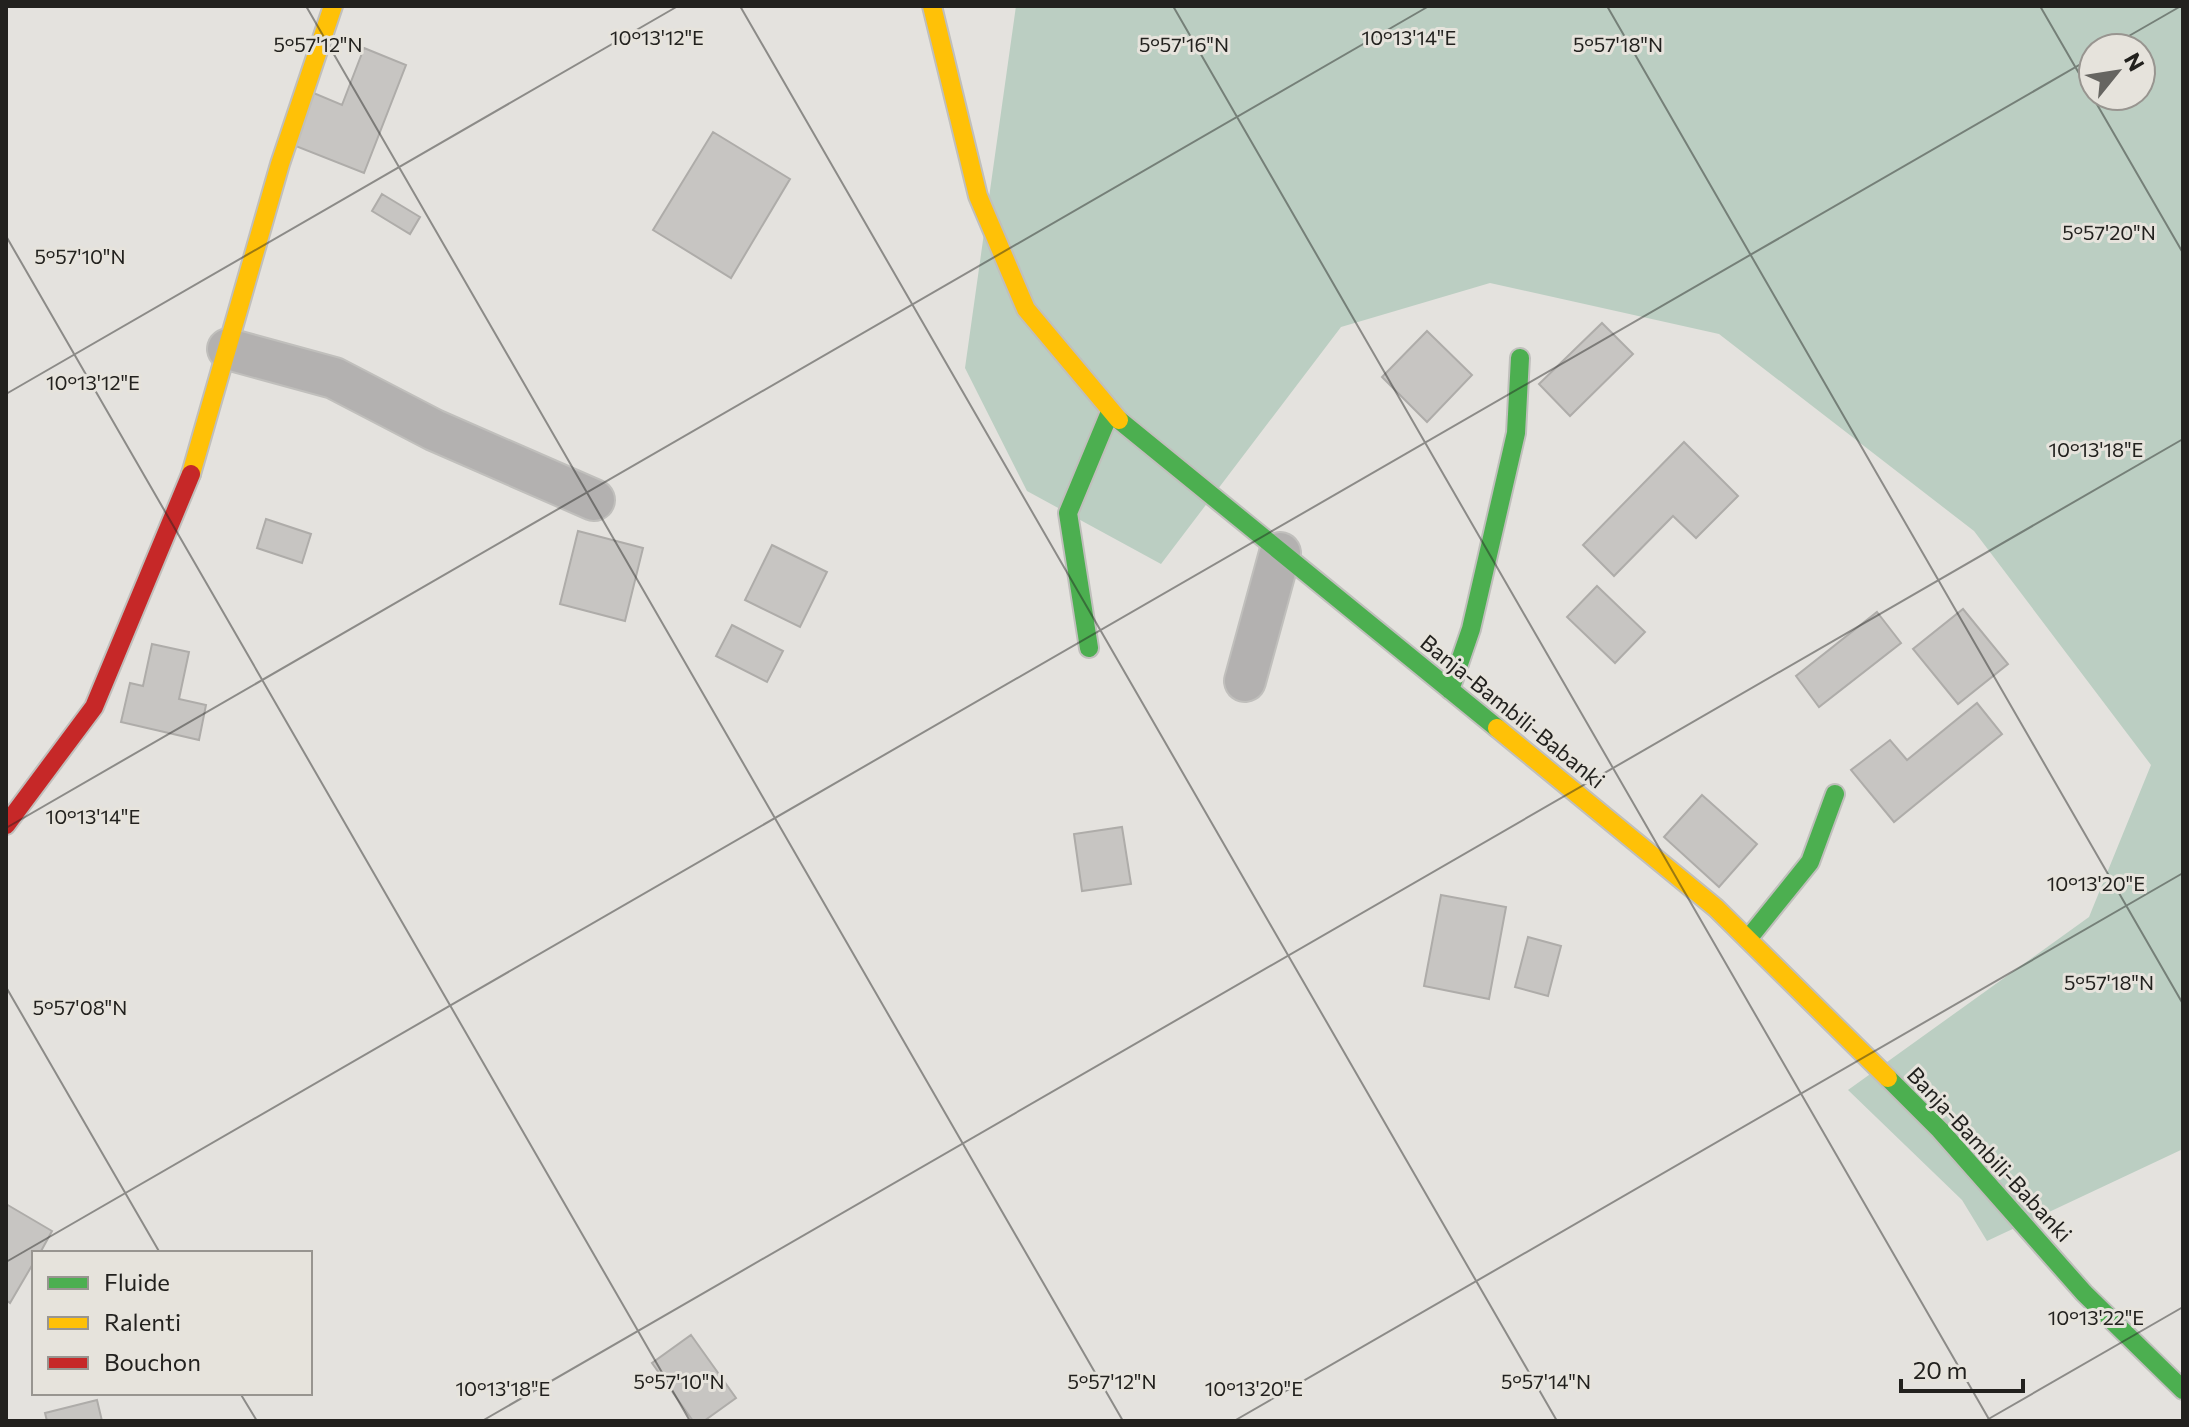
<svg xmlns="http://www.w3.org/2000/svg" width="2189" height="1427" viewBox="0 0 2189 1427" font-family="Commissioner,sans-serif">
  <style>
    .green { fill: #bbcec2; fill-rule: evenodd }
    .building { fill: #c7c5c2; stroke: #aeaca9; stroke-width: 2 }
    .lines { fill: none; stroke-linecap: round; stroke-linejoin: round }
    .street-casing { stroke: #c0bfbc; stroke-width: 44 }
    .fast-casing { stroke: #c0bfbc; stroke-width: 22 }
    .slow-casing { stroke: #c0bfbc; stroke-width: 22 }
    .jam-casing { stroke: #c0bfbc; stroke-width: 22 }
    .street { stroke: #b3b1b0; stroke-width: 40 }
    .fast { stroke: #4caf50; stroke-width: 18 }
    .slow { stroke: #ffc107; stroke-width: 18 }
    .jam { stroke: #c62828; stroke-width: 18 }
    .ticks { fill: none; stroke: #22211e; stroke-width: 2; stroke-opacity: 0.45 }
    .labels { text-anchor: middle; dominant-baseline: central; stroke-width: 6; stroke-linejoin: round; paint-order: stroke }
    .street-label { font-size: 22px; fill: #22211e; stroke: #e6e3dc }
    .ticks-label { font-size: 20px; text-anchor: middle; fill: #22211e; stroke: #e6e3dc; stroke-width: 6; stroke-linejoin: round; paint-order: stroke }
  </style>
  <rect width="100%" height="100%" fill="#e4e2de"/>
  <path class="green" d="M1016,6H2183V1149L1987,1241L1962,1200L1848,1090L2089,917L2151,765L1974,531L1719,334L1490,283L1341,327L1161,564L1027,491L965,368ZM2093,48H2141V96H2093Z"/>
  <path class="building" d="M364,48L406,65L364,173L288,143L309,91L342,105Z
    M713,132L790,179L731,278L653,230Z
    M382,194L420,217L410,234L372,211Z
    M1602,323L1633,354L1570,416L1539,384Z
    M1427,331L1472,375L1427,422L1382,377Z
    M1684,442L1738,496L1696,538L1673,516L1614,576L1583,545Z
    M266,519L311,534L302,563L257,548Z
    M578,531L643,548L625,621L560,604Z
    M772,545L827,572L800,627L745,600Z
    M1597,586L1645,632L1615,663L1567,617Z
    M1963,609L2008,664L1958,704L1913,649Z
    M1877,612L1901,643L1819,707L1796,676Z
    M732,625L783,651L767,682L716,656Z
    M152,644L189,652L179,699L206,705L199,740L121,722L130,683L143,686Z
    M1977,703L2002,734L1894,822L1851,770L1890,740L1907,760Z
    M1702,795L1757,844L1719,887L1664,837Z
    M1122,827L1131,884L1082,891L1074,834Z
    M1441,895L1506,907L1489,999L1424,986Z
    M1528,937L1561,946L1548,996L1515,987Z
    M6,1204L52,1231L40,1253H34V1262L10,1303L6,1300Z
    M691,1335L736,1398L704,1421H693L652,1363Z
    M97,1400L102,1421H47L45,1413Z"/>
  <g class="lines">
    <defs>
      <path id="street" d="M228,349L334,378L434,430L594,500
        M1245,681L1280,553"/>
      <path id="fast" d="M1119,420L1497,728
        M1089,648L1068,513L1110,412
        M1450,690L1471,629L1516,433L1520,358
        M1748,939L1810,862L1835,794
        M1888,1078L1940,1130L2084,1293L2183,1390"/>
      <path id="slow" d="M932,6L978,196L1026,309L1119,420
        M191,474L280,164L333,6
        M1497,728L1716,908L1888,1078"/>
      <path id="jam" d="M6,825L94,707L191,474"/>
    </defs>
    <use href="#street" class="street-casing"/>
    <use href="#fast" class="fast-casing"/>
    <use href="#slow" class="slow-casing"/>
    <use href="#jam" class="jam-casing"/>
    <use href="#street" class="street"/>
    <use href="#fast" class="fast"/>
    <use href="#slow" class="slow"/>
    <use href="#jam" class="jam"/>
  </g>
  <path class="ticks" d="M306,6L1123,1421M740,6L1557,1421M1173,6L1990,1421M1607,6L2183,1004M2040,6L2183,253M2108,48L2181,6M6,236L690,1421M6,394L678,6M6,828L1429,6M6,987L160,1253M6,1262L2093,57M240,1393L257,1421M482,1421L2183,439M1234,1421L2183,873M1985,1421L2183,1307"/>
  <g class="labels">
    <g class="street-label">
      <text transform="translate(1513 711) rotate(39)">Banja-Bambili-Babanki</text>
      <text transform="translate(1990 1154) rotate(47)">Banja-Bambili-Babanki</text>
    </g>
  </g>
  <g class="ticks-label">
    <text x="657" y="45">10°13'12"E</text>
    <text x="1409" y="45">10°13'14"E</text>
    <text x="1184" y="52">5°57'16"N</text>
    <text x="1618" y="52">5°57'18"N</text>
    <text x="318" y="52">5°57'12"N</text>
    <text x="2109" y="240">5°57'20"N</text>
    <text x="80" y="264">5°57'10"N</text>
    <text x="93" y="390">10°13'12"E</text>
    <text x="2096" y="457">10°13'18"E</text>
    <text x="93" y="824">10°13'14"E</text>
    <text x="2096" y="891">10°13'20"E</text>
    <text x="2109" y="990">5°57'18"N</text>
    <text x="80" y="1015">5°57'08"N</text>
    <text x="2096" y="1325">10°13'22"E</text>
    <text x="679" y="1389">5°57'10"N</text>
    <text x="1112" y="1389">5°57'12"N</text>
    <text x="1546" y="1389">5°57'14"N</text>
    <text x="503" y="1396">10°13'18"E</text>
    <text x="1254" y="1396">10°13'20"E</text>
  </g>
  <rect width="2189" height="1427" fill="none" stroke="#22211e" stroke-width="16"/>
  <rect x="32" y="1251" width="280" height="144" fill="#e6e3dc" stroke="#989590" stroke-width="2"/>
  <rect x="48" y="1277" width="40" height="12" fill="#4caf50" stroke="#989590" stroke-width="2"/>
  <text x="104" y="1291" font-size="24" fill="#22211e">Fluide</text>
  <rect x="48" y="1317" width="40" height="12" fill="#ffc107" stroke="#989590" stroke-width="2"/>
  <text x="104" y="1331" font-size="24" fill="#22211e">Ralenti</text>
  <rect x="48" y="1357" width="40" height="12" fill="#c62828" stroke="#989590" stroke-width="2"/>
  <text x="104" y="1371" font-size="24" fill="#22211e">Bouchon</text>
  <g transform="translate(2117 72) rotate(60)"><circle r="38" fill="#e6e3dc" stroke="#989590" stroke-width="2"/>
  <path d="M0-6L14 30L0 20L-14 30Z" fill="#666561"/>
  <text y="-12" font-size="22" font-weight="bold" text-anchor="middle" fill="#22211e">N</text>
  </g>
  <path d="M1901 1379v12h122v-12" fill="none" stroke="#22211e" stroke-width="4"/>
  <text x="1913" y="1379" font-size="24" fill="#22211e" stroke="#e6e3dc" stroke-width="6" paint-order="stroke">20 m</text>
</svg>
